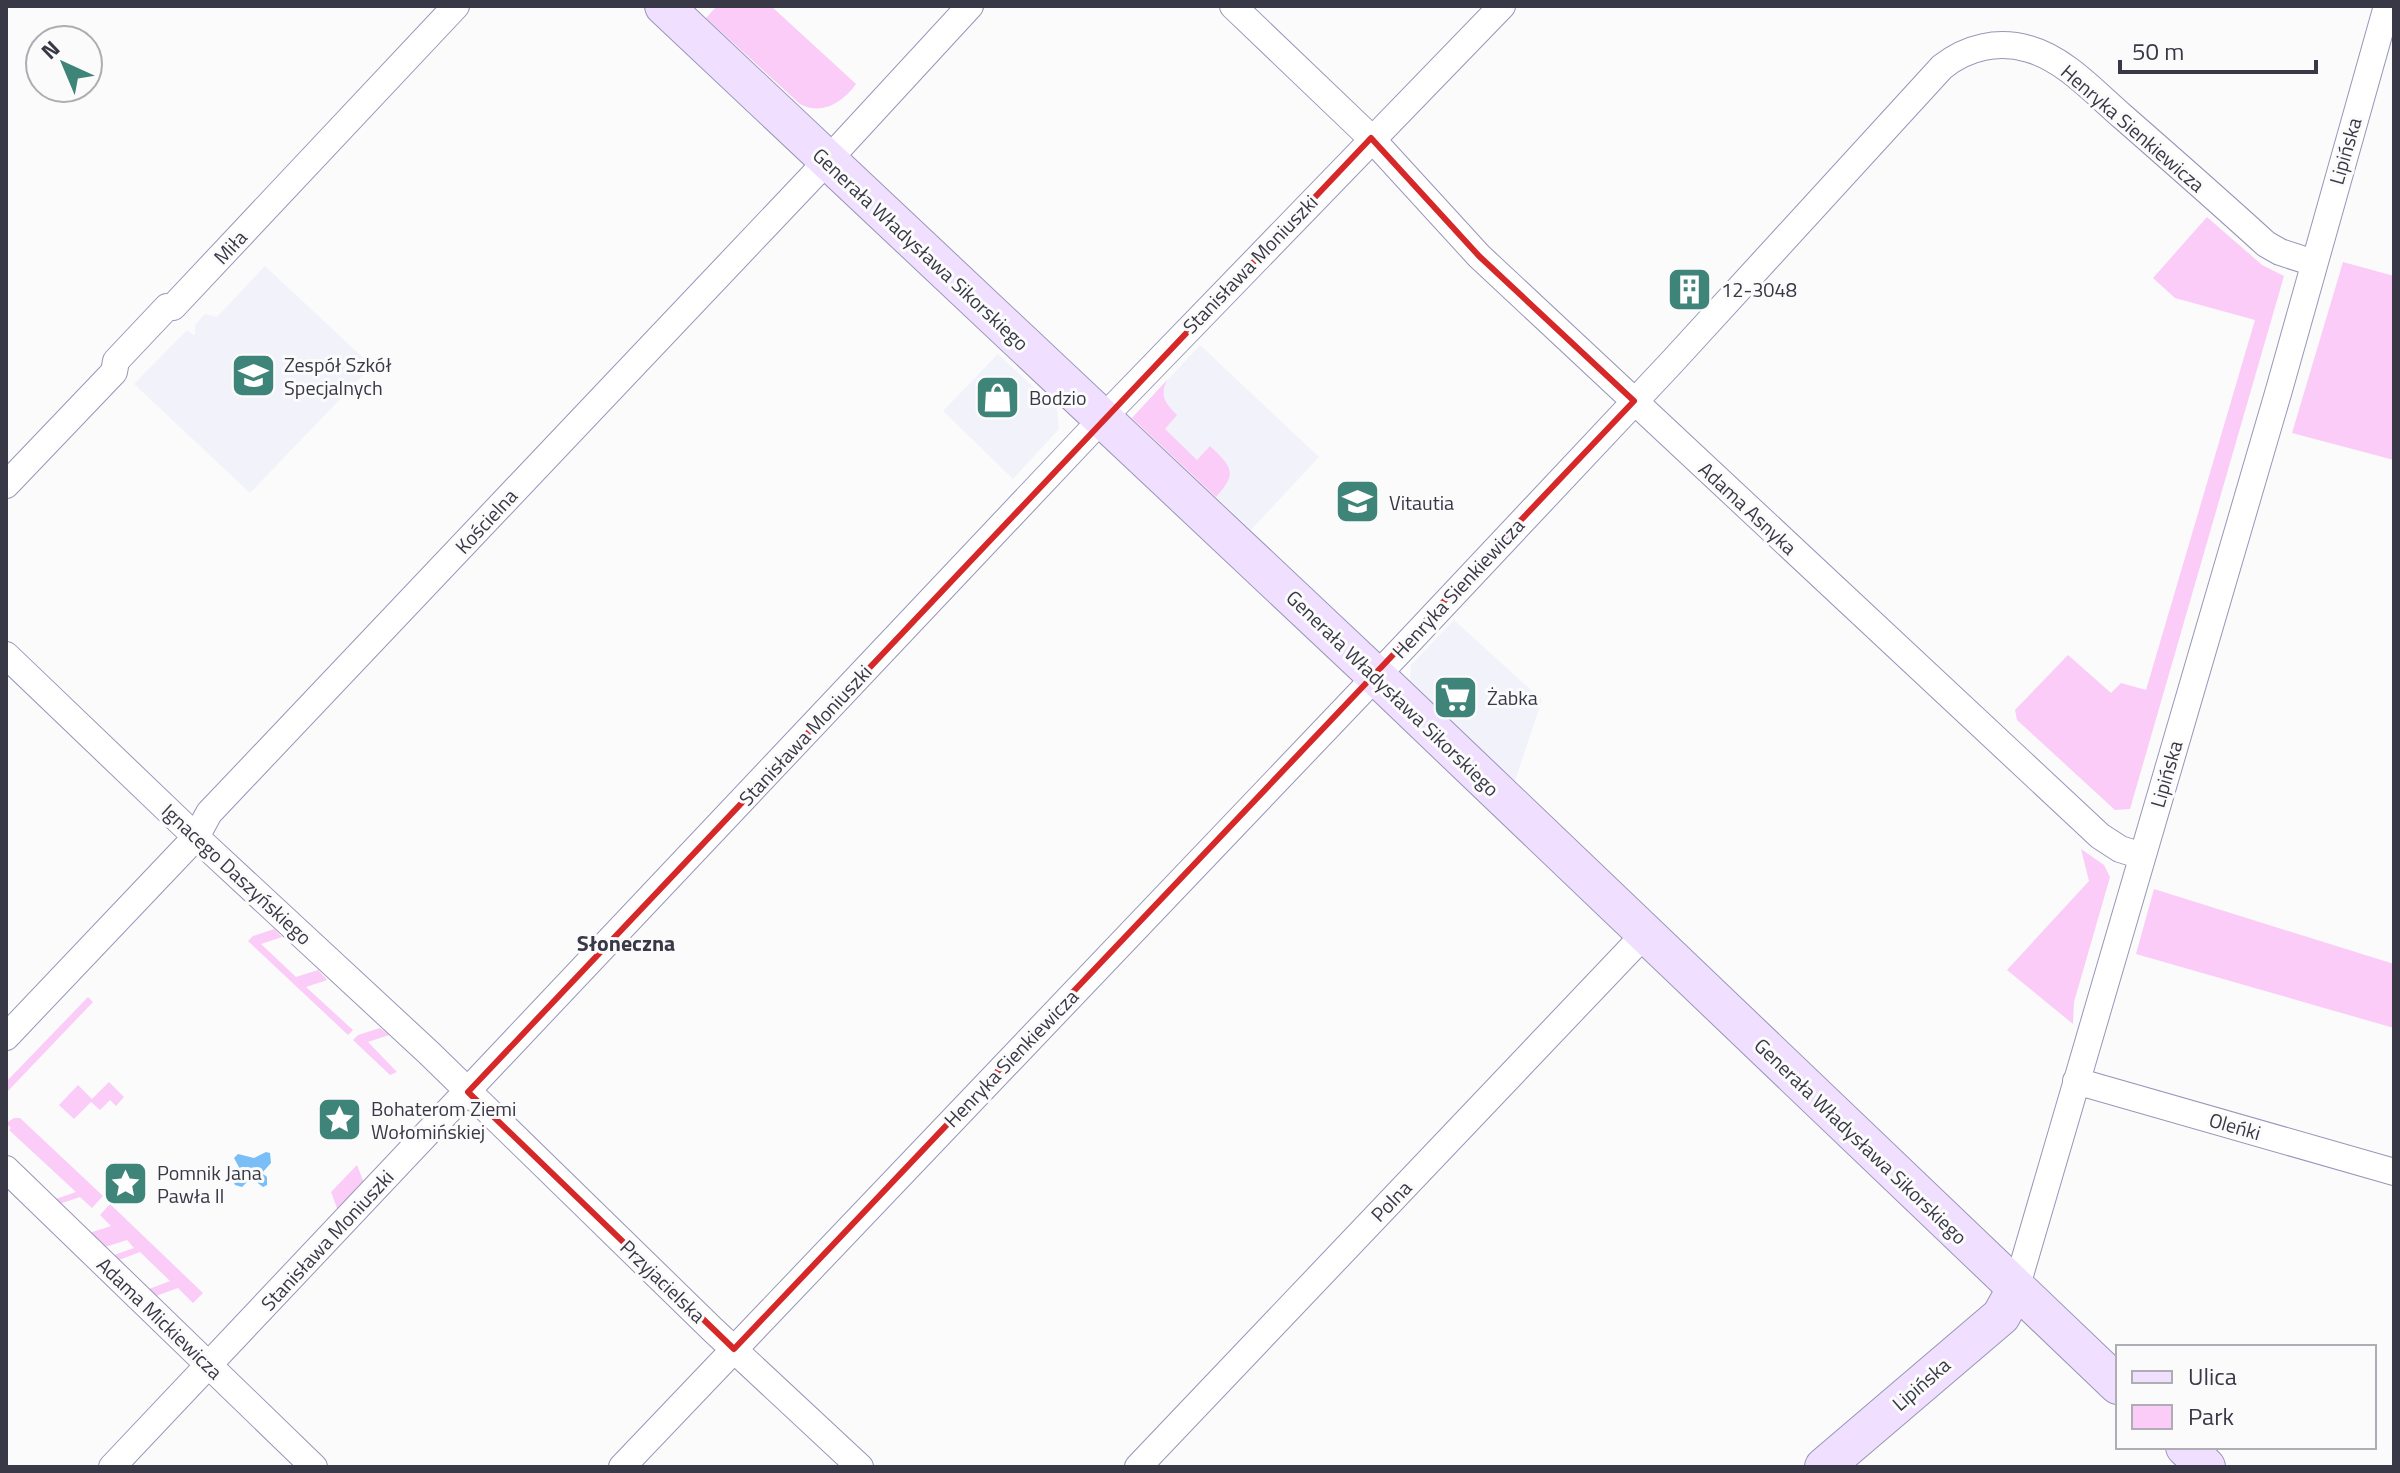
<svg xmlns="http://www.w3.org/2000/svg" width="2400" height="1473" viewBox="0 0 2400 1473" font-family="'Titillium Web',sans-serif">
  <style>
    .built { fill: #f2f2fb }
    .green { fill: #faccf7 }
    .water { fill: #79bef6 }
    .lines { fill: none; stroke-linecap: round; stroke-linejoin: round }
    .street-casing { stroke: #9796b8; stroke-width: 28 }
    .secondary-casing { stroke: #9796b8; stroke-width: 40 }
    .street { stroke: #fff; stroke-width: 26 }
    .secondary { stroke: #f0dfff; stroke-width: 38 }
    .marked { fill: none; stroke: #d62828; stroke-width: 6; stroke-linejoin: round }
    .labels { text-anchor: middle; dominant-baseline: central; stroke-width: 6; stroke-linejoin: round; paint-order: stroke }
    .street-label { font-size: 20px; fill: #383846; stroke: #fbfbfb }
    .poi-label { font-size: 20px; fill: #383846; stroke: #fbfbfb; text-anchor: start }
    .neighbourhood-label { font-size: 22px; font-weight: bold; fill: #383846; stroke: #fbfbfb }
  </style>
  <rect width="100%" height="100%" fill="#fbfbfb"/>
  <path class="built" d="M265,266L372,366L250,493L134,384L187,330L193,335L195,334V325L205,314L217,317Z
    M1200,345L1319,457L1251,530L1132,418Z
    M998,354L1057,409L1059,429L1013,479L943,411Z
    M1454,620L1542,700L1515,781L1410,682L1411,665Z"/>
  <path class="green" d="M717,6H771L856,84C843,102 822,116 800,104L706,18Z
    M2207,217L2262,265L2284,276L2130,809L2115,810L2017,720L2015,710L2068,655L2111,693L2121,683L2146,690L2255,320L2175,298L2153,278Z
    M2343,262L2394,276V460L2292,433Z
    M1167,380C1159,396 1166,404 1177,415L1165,429L1197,460L1210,446C1232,467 1238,473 1216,497L1132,418Z
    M2081,849L2104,865L2110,877L2074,1002L2073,1024L2007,970L2089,881Z
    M2154,889L2394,964V1028L2136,954Z
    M274,929L282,937L261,944L296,977L318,970L327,980L306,987L353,1030L348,1035L248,941L253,936Z
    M88,997L93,1002L6,1093V1082Z
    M380,1028L389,1035L368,1042L397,1072L390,1075L353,1040L358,1035Z
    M109,1082L124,1097L116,1106L110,1100L100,1110L91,1102L74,1119L59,1105L78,1085L92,1099Z
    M14,1118H20L103,1196L92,1208L80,1197L59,1204L53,1200L76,1192L9,1130L11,1128L6,1123Z
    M357,1165L364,1183L338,1211L331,1192Z
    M110,1204L203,1293L193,1303L178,1288L156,1296L149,1289L170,1281L140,1252L119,1260L114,1255L134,1248L127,1240L105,1247L89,1233L111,1226L100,1215Z"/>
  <path class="water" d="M266,1152L270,1153L271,1163L262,1173L267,1177V1185L263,1187L251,1178L242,1187L235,1185L233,1181L240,1169L234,1158L238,1154L254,1158Z"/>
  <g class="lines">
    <defs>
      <path id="street" d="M1233,6L1371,138L1479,256L2100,836L2120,849L2142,856
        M6,485L114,372L116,361L167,307H173L456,6
        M6,655L196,837L429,1053L713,1330L860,1467
        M6,1037L196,837L209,813L828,160L970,6
        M2076,1081L2394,1172
        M6,1169L314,1467
        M2016,1289L2279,390L2387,6
        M112,1467L1102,419L1502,6
        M622,1467L1404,647L1672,362L1942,67C1967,47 1998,40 2029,49C2065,59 2095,93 2123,117C2171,159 2219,201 2266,244L2280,252L2314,263
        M1138,1467L1644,935"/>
      <path id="secondary" d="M664,6L1375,675L2118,1385
        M2185,1447L2206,1467
        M1824,1467L2001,1316L2016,1289"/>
    </defs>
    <use href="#street" class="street-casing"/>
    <use href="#secondary" class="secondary-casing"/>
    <use href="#street" class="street"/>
    <use href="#secondary" class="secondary"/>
  </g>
  <path class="marked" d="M1371,138L1479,256L1634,401L734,1349L468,1092Z"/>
  <defs>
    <symbol id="building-square" viewBox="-11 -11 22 22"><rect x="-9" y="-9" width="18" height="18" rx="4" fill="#3f8479" stroke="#fbfbfb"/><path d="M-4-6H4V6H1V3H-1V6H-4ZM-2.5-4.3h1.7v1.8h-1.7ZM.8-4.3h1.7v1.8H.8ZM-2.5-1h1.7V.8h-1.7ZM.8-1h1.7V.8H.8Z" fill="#fff"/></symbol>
    <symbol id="school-square" viewBox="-11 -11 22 22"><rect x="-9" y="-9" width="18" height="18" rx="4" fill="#3f8479" stroke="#fbfbfb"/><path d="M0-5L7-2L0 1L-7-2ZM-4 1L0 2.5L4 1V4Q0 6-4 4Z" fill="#fff"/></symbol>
    <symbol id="shop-square" viewBox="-11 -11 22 22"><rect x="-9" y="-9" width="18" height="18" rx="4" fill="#3f8479" stroke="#fbfbfb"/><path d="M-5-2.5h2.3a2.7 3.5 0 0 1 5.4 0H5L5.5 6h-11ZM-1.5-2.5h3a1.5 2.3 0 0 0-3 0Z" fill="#fff"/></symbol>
    <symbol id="supermarket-square" viewBox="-11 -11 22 22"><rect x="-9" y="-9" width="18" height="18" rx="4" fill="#3f8479" stroke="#fbfbfb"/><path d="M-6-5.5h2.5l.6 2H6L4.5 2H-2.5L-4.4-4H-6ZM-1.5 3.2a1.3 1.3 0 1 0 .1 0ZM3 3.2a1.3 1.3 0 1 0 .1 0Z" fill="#fff"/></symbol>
    <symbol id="sight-square" viewBox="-11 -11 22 22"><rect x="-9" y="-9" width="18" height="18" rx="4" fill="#3f8479" stroke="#fbfbfb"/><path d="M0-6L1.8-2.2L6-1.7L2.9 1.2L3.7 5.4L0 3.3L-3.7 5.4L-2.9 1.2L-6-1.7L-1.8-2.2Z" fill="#fff"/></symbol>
  </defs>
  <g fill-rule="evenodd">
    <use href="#building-square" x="1664" y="264" width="51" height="51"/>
    <use href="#school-square" x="228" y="350" width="51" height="51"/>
    <use href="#shop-square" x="972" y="372" width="51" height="51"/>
    <use href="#school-square" x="1332" y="476" width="51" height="51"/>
    <use href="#supermarket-square" x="1430" y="672" width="51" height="51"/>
    <use href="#sight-square" x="314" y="1094" width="51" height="51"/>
    <use href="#sight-square" x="100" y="1158" width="51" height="51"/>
  </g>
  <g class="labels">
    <g class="street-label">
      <text transform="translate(2133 128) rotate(41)">Henryka Sienkiewicza</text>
      <text transform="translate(2345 151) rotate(-74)">Lipińska</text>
      <text transform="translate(230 247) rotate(-47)">Miła</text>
      <text transform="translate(921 249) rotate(43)">Generała Władysława Sikorskiego</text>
      <text transform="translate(1250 264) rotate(-46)">Stanisława Moniuszki</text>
      <text transform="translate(1748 508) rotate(43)">Adama Asnyka</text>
      <text transform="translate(486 521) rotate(-47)">Kościelna</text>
      <text transform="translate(1458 588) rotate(-47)">Henryka Sienkiewicza</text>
      <text transform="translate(1393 693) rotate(44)">Generała Władysława Sikorskiego</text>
      <text transform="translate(805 735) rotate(-47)">Stanisława Moniuszki</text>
      <text transform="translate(2166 774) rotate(-74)">Lipińska</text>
      <text transform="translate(237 874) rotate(43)">Ignacego Daszyńskiego</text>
      <text transform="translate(1011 1058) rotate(-46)">Henryka Sienkiewicza</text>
      <text transform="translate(2235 1126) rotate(16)">Oleńki</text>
      <text transform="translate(1861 1141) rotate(44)">Generała Władysława Sikorskiego</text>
      <text transform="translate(1391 1201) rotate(-46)">Polna</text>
      <text transform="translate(327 1240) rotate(-47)">Stanisława Moniuszki</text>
      <text transform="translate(663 1281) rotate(44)">Przyjacielska</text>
      <text transform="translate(160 1318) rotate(44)">Adama Mickiewicza</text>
      <text transform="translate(1921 1384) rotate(-41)">Lipińska</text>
    </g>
    <g class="poi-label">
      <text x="1721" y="289">12-3048</text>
      <text x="284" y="364">Zespół Szkół<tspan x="284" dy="23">Specjalnych</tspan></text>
      <text x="1029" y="397">Bodzio</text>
      <text x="1389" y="502">Vitautia</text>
      <text x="1487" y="697">Żabka</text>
      <text x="371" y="1108">Bohaterom Ziemi<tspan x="371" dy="23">Wołomińskiej</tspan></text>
      <text x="157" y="1172">Pomnik Jana<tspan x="157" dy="23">Pawła II</tspan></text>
    </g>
    <g class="neighbourhood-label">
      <text x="626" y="943">Słoneczna</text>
    </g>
  </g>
  <rect width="2400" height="1473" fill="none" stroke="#383846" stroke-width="16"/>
  <rect x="2116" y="1345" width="260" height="104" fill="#fbfbfb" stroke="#adadb3" stroke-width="2"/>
  <rect x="2132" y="1371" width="40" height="12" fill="#f0dfff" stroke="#adadb3" stroke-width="2"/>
  <text x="2188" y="1385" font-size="24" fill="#383846">Ulica</text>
  <rect x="2132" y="1405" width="40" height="24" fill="#faccf7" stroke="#adadb3" stroke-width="2"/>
  <text x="2188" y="1425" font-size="24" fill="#383846">Park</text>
  <g transform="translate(64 64) rotate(316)"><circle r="38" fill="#fbfbfb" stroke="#adadb3" stroke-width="2"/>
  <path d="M0-6L14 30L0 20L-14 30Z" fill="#3f8479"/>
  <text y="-12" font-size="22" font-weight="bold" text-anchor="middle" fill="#383846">N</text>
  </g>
  <path d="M2120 60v12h196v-12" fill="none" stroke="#383846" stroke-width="4"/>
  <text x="2132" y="60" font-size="24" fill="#383846" stroke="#fbfbfb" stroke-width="6" paint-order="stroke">50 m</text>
</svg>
